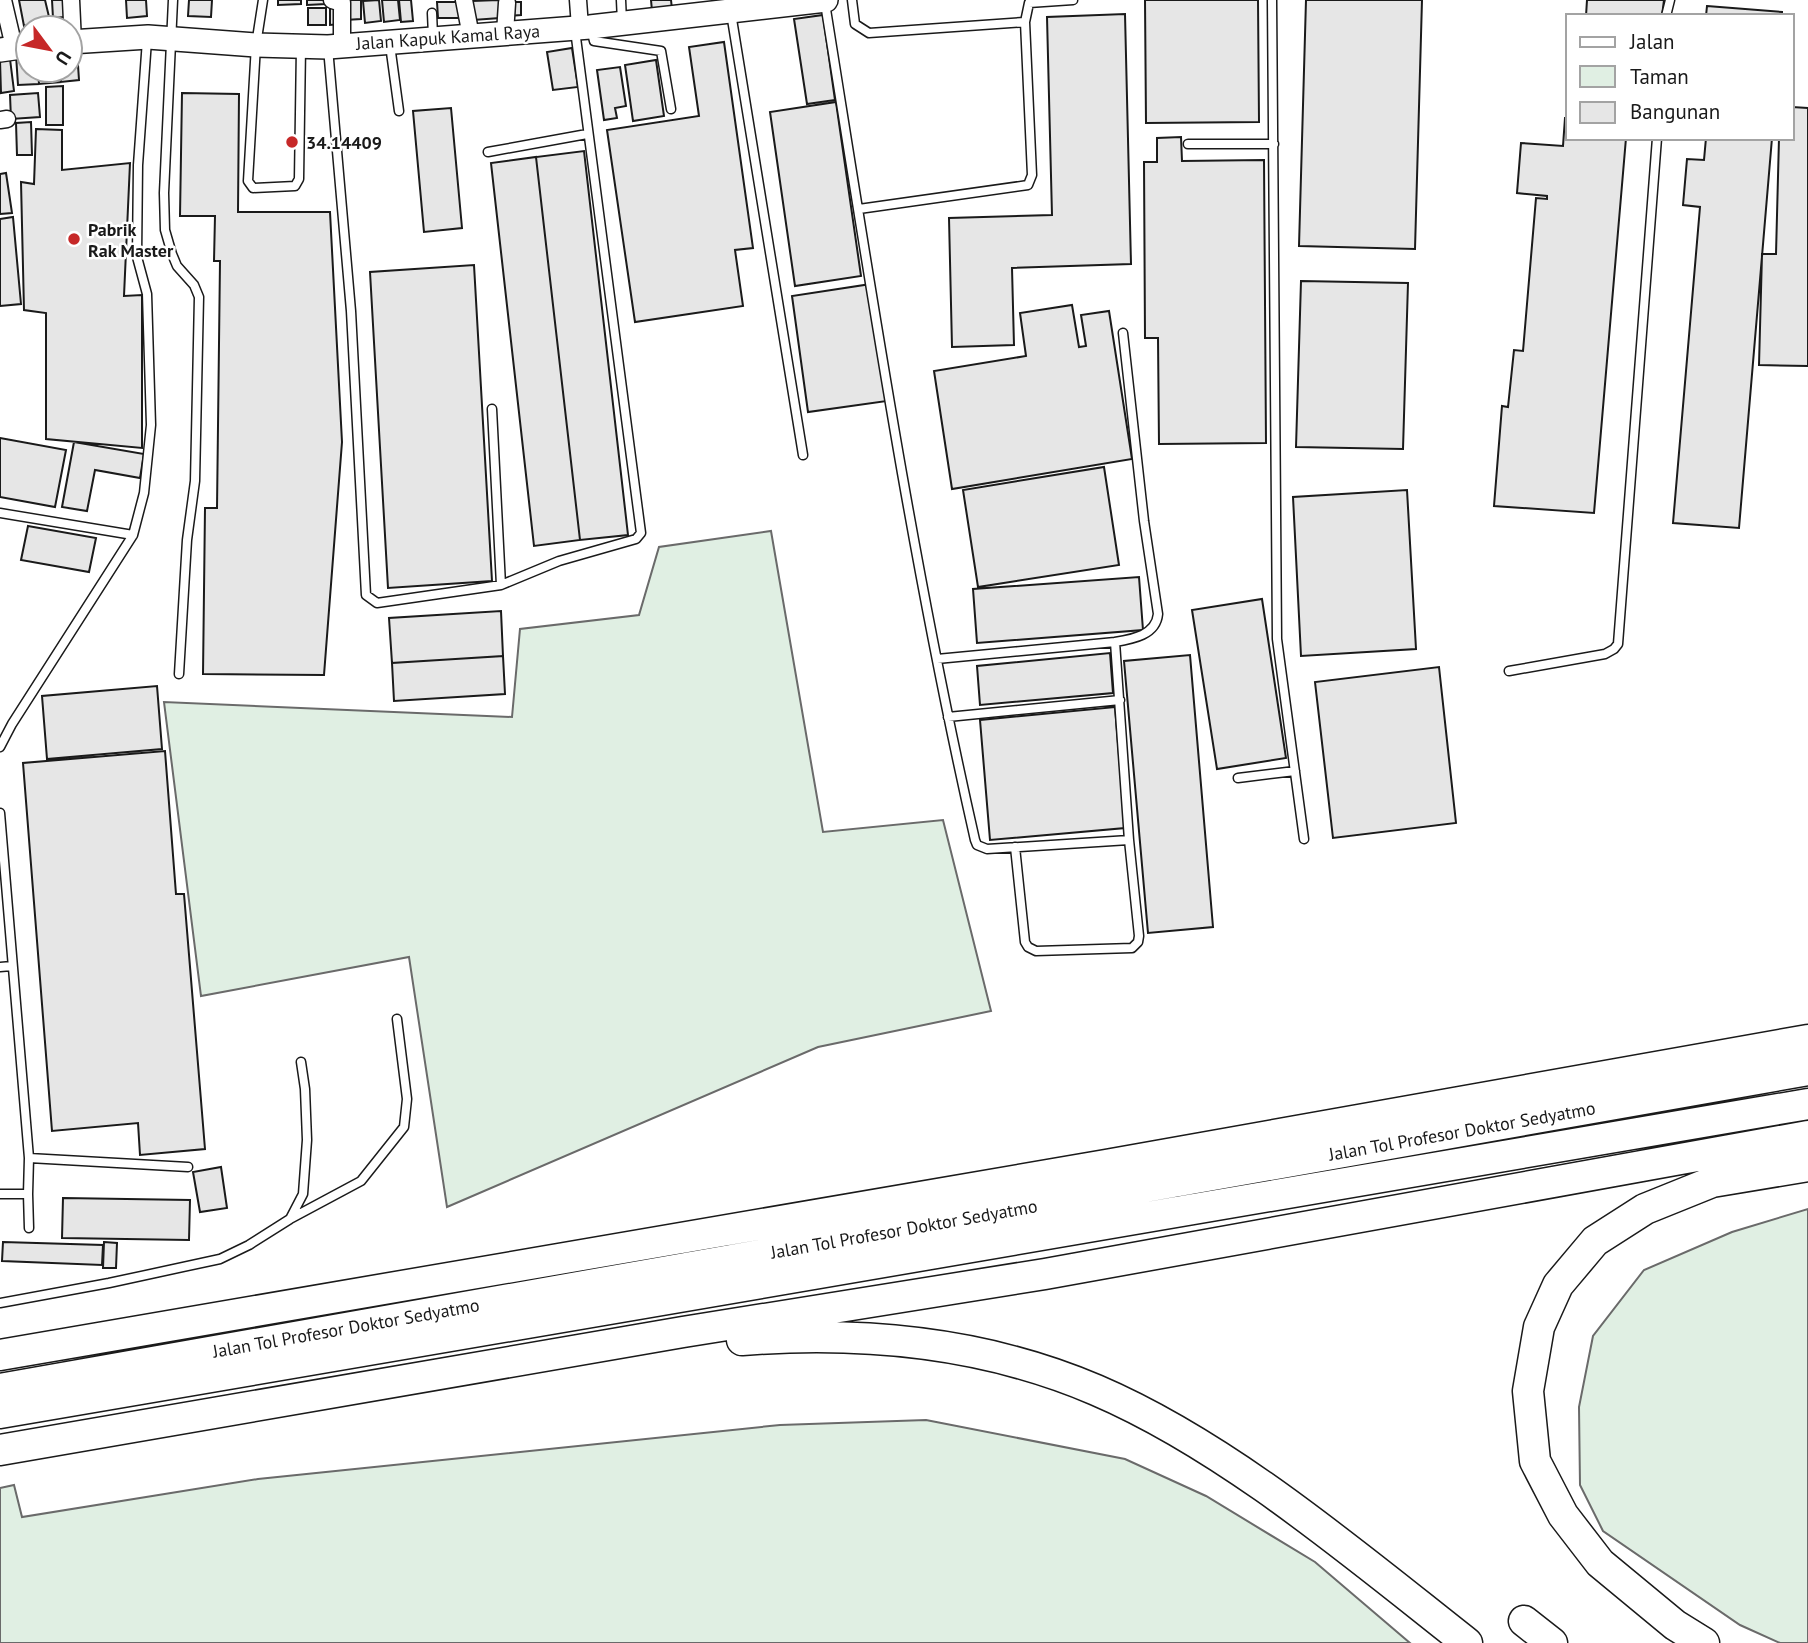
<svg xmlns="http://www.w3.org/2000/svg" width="1808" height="1643" viewBox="0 0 1808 1643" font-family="'PT Sans',sans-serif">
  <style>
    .green { fill: #e0efe3; stroke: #6a6a6a; stroke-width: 2 }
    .building { fill: #e6e6e6; stroke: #1a1a1a; stroke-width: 2 }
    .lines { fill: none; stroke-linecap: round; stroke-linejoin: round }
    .lane-casing { stroke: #1a1a1a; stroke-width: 11 }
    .street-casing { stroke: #1a1a1a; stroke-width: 19 }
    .secondary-casing { stroke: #1a1a1a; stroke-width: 26 }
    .highway-casing { stroke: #1a1a1a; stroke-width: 33 }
    .lane { stroke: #fff; stroke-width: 8 }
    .street { stroke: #fff; stroke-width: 16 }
    .secondary { stroke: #fff; stroke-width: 23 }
    .highway { stroke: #fff; stroke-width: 30 }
    .poi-dot { fill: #c62828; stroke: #fff; stroke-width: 2.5 }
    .labels { text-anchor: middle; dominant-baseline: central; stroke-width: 5; stroke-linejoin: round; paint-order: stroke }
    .street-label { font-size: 18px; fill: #1a1a1a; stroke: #fff }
    .poi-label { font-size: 18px; font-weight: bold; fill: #1a1a1a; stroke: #fff; text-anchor: start }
  </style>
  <rect width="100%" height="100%" fill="#fff"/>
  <path class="green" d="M771,531L823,832L943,820L991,1011L818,1047L447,1207L409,957L201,996L164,702L512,717L520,629L639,615L659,547Z
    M1808,1209V1643H1780L1740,1625L1603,1531L1580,1485L1579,1407L1593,1336L1644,1270L1732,1232Z
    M926,1420L1125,1459L1206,1496L1315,1562L1410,1643H0V1488L14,1485L22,1517L258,1479L780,1425Z"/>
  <path class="building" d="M19,0H45L50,21L24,26Z
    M52,0H63L65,17L53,18Z
    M126,0H146L147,16L127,18Z
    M189,0H212L211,17L188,16Z
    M278,0H301V4L278,5Z
    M307,0H326V4L307,5Z
    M345,0H361V19L345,20Z
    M379,0L381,21L365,23L363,1Z
    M382,0H398L400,20L384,22Z
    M399,0H411L413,21L401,22Z
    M499,0L500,18L473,20L472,1Z
    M651,0H671L672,9L652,11Z
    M1145,0H1258L1259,122L1146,123Z
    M1306,0H1422L1415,249L1299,246Z
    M1587,0H1664L1662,16H1586Z
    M437,2H462L463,18H438Z
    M507,2H521V15L507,16Z
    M339,3L340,24L330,25V4Z
    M1707,6L1782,12V16H1706Z
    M308,8H326V25H308Z
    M1125,14L1131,264L1012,268L1014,345L952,347L949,218L1052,215L1047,17Z
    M823,15L835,100L807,104L794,19Z
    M724,42L753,248L735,250L743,306L635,322L607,130L699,116L689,47Z
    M572,48L578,87L553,90L547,52Z
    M77,50L79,80L61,82L60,70H70V51Z
    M28,54V70H38L39,84L18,85L16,55Z
    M10,59L14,91L1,93L0,60Z
    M656,60L664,116L633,121L625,65Z
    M620,67L626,106L615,108L617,118L604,120L597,70Z
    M38,70H60L61,82L39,84Z
    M63,86V125H46V87Z
    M38,93L40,117L11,119L10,95Z
    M182,93L239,94L238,212H330L342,442L324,675L203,674L205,508H217L220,261H214L215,216H180Z
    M836,102L861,276L795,286L770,112Z
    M1792,107L1808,108V366L1759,365L1762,254H1776L1779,138H1792Z
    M451,108L462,228L424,232L413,111Z
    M1565,118H1568V138H1626L1594,513L1494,506L1502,406L1508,407L1514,350L1523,351L1536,198L1547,199V196L1517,193L1521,143L1563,146Z
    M31,122L32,155H17L16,123Z
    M36,129L62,130V170L130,163L124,296L142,295V448L46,439V313L24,310L21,182L34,184Z
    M1181,137L1182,161L1264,160L1266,443L1159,444L1158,338H1145L1144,162H1157V138Z
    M1706,138H1772L1739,528L1673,523L1700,207L1683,205L1687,159L1704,160Z
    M584,151L628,535L580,540L536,157Z
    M536,157L580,540L534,546L491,163Z
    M6,173L12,213L0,214V174Z
    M13,217L21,304L0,306V219Z
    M474,265L492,581L388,588L370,272Z
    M1301,281L1408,283L1403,449L1296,447Z
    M871,284L887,401L808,412L792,296Z
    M1072,305L1079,347L1086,346L1081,315L1109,311L1132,459L952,489L934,371L1026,356L1020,313Z
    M0,438L66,450L55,507L0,497Z
    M74,442L144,454L140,478L95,470L87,511L62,507Z
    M1104,467L1119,565L978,587L963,490Z
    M1407,490L1416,649L1301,656L1293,497Z
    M28,526L96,538L89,572L21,560Z
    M1139,577L1143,630L977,643L973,589Z
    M1262,599L1286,758L1217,769L1192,610Z
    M501,611L503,656L392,663L389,618Z
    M1110,653L1113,693L980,705L977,666Z
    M1190,655L1213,927L1148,933L1124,661Z
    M503,656L505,694L394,701L392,663Z
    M1439,667L1456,823L1333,838L1315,682Z
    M157,686L162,749L47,759L42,696Z
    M1115,707L1125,828L990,840L980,720Z
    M165,751L176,894H184L205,1149L140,1155L138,1123L52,1131L23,763Z
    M221,1167L227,1208L200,1212L193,1172Z
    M63,1198L190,1200L189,1240L62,1238Z
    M3,1242L103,1245L102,1265L2,1261Z
    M104,1242L117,1243L116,1268H103Z"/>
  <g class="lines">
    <defs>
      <path id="lane" d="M173,0L164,193L165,230L172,254L177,266L194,285L199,297L195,481L187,540L179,674
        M263,0L256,45L248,181L253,188L295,186L299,179L301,47
        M621,0L622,22
        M852,0L855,24L869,33L1025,22
        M1272,0L1277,639L1304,839
        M825,3C870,283 912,563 975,840L977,845L987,849L1129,840L1139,936L1138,942L1132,948L1036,951L1028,947L1025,942L1015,847
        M432,13L433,36
        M731,13L803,455
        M1666,16L1670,0
        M591,28L594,41L661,51L671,109
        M390,45L399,111
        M328,48L351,311L366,595L377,603L501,585L559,561L636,539L641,533L575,30
        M1188,144H1274
        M488,152L587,134
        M859,209L1028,185L1032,175L1025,22L1029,3L1073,0
        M1123,333L1144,521L1158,614C1156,635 1133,639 1115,642L1129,840
        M492,409L501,585
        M0,513L133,535
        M937,659L1115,642
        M1509,671L1605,654L1614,649L1618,644L1657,138
        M948,717L1120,700
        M0,747L12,724L133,535L144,493L151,425L147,294L137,257L138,165L147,40
        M1238,778L1295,771
        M0,813L29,1158L188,1167
        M0,967L12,966
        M0,1194H28L29,1158
        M28,1194L29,1228
        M290,1219L361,1181L404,1127L407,1099L397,1019
        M0,1303L109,1283L220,1259L249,1245L290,1219L303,1194L307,1140L305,1089L301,1062"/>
      <path id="street" d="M3,0L14,47
        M71,0L73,42
        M332,0L342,3V46
        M464,0L471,36
        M578,0L580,27
        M505,33L507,3
        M0,120L7,119"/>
      <path id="secondary" d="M70,42L148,37L256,45L328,47L590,27L826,0
        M0,50L28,46"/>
      <path id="highway" d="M742,1340C861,1331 984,1342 1096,1390C1227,1446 1355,1555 1467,1643
        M0,1355L1106,1165L1808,1040
        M0,1389L1808,1070
        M0,1413L1808,1104
        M0,1450L683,1332L1045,1274L1808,1136
        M1524,1621L1552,1643
        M1704,1643L1675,1625L1600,1563L1563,1515L1535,1461L1528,1391L1539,1327L1558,1285L1595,1241L1645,1209L1712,1182L1808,1166"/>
    </defs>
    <use href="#lane" class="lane-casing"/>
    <use href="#street" class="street-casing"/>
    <use href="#secondary" class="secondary-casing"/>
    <use href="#highway" class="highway-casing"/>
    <use href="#lane" class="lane"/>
    <use href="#street" class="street"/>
    <use href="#secondary" class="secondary"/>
    <use href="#highway" class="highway"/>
  </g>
  <g class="poi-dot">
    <circle cx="292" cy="142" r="7"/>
    <circle cx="74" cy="239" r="7"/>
  </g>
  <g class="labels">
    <g class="street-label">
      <text transform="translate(448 37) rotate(-4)">Jalan Kapuk Kamal Raya</text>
      <text transform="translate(1462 1131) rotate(-10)">Jalan Tol Profesor Doktor Sedyatmo</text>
      <text transform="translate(904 1229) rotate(-10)">Jalan Tol Profesor Doktor Sedyatmo</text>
      <text transform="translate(346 1328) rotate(-10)">Jalan Tol Profesor Doktor Sedyatmo</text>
    </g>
    <g class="poi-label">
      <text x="306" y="142">34.14409</text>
      <text x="88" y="229">Pabrik<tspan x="88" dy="21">Rak Master</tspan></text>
    </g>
  </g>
  <rect x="1566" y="14" width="228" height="126" fill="#ffffff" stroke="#a3a3a3" stroke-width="2"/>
  <rect x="1580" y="37" width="35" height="10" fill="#ffffff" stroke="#a3a3a3" stroke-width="2"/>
  <text x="1630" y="49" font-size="21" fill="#1a1a1a">Jalan</text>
  <rect x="1580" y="66" width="35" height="21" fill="#e0efe3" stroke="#a3a3a3" stroke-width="2"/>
  <text x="1630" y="84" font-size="21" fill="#1a1a1a">Taman</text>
  <rect x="1580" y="102" width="35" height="21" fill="#e6e6e6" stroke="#a3a3a3" stroke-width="2"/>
  <text x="1630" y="119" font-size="21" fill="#1a1a1a">Bangunan</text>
  <g transform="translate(49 49) rotate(122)"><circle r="33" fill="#ffffff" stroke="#a3a3a3" stroke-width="2"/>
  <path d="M0-5L12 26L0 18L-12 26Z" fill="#c62828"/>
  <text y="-10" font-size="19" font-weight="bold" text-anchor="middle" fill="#1a1a1a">U</text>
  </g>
</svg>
